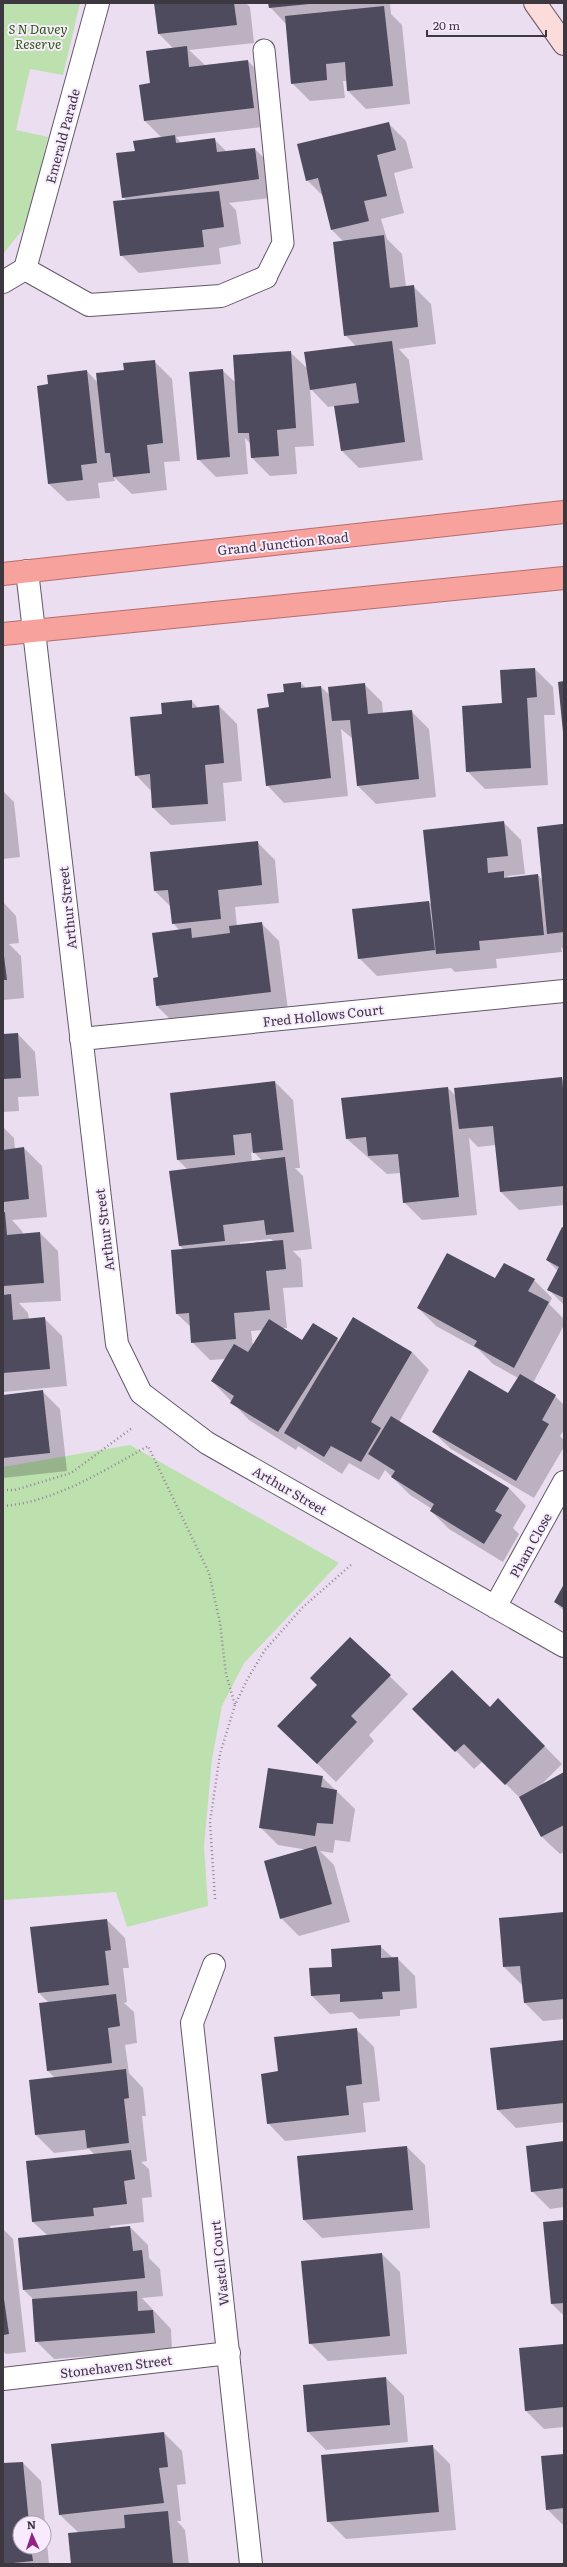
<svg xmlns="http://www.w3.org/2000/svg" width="567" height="2567" viewBox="0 0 567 2567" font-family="Literata,serif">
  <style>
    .green { fill: #bce0ae }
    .shadow { fill: #0003; fill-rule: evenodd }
    .building { fill: #4d4b5d }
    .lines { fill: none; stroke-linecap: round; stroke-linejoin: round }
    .service-casing { stroke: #635868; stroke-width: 23 }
    .minor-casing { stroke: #635868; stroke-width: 24 }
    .secondary-casing { stroke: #635868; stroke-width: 24 }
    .trunk-casing { stroke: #b56d6c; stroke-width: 24 }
    .path { stroke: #918895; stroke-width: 2.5; stroke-dasharray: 1 3; stroke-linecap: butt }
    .service { stroke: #fff; stroke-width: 21 }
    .minor { stroke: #fff; stroke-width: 22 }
    .secondary { stroke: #fcdcda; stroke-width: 22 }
    .trunk { stroke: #f8a29e; stroke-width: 22 }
    .labels { text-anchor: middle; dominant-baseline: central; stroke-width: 4; stroke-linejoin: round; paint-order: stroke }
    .park-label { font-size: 13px; font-style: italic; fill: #285b08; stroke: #f8ebff }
    .street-label { font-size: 13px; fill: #3d373f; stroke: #f8ebff }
  </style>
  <rect width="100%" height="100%" fill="#ebdef1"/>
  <path class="green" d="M3,3H80L63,75L30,69L16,130L48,137L27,224L3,254Z
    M130,1445L339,1563L244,1663L222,1706L212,1759L204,1846L208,1906L127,1927L116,1892L3,1900V1467Z"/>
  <path class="shadow" d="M155,3H246L250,7L254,43L189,50L205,65L248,61L266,79L271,126L176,137L182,144L214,139L227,152L255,149L273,167L277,197L229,203L236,210L241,244L219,248L221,264L139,273L121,255L127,201L123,197L136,152L162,138L145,121L151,84L174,49L159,34Z
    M269,3H390L391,14L402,25L410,104L366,109L348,91L347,81H343L345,98L310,101L292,83L286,24L270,7Z
    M388,123L406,141L413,168L394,173L404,213L381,219L387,239L402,254L406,287L413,286L431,304L436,344L399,349L409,360L423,460L359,468L341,450L335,406L328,407L310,388L314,446L295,447L297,474L270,476L252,458L251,444L245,438L248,474L216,477L198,459L222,370L236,383L290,352L308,369L356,346L345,335L344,242L332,230L324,197L307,180Z
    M154,361L172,379L180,461L164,462L167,490L132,494L114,477L115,481L98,483L100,498L67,501L49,484V385L87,371L98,383Z
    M535,669L553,687L555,715H544L548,785L485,789L467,771Z
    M301,683L306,688L321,687L331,696L364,684L382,702L383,714L411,711L429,729L436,797L376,804L358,786L353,739L341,729L348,796L284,803L267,785L270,708L285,693Z
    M192,701L198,708L219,706L237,724L242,781L223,783L226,821L171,825L153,808L152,792L136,775L163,715Z
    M3,791L14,802L20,857L3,859Z
    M503,822L521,840L525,874L507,876L509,878L538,875L543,881L564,825V950L561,947L562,952L496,959L497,968L455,972L451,968L377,976L359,958L429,902L432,905Z
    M257,842L275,860L279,903L235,907L237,926L261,923L279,941L288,1010L175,1024L157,1006L154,978H159L180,931L173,923L171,907L155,891Z
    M3,898L4,903L16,916L19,943L9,944L21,956L24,998L3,1000Z
    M18,1034L35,1052L39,1096L18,1097L19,1111L3,1112V1035Z
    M561,1078L564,1081V1205L519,1210L501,1192L496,1145L478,1147L469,1138L477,1215L422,1220L404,1202L401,1173L387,1174L347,1139L448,1088L456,1096Z
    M275,1082L293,1100L300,1168H295L303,1176L312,1249L293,1251L301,1259L303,1287L283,1288L287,1328H282L303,1342L337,1339L340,1342L412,1352L429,1370L399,1422L509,1488L526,1506L513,1528L519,1534L503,1562L449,1529L431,1511L432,1509L410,1495L385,1470L379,1480L349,1463L342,1474L298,1446L296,1450L249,1420L212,1381L226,1359L210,1360L192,1342L191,1327L177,1314L172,1251L184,1250L180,1246L188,1170L178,1160L171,1094ZM254,1152L262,1161L252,1162L251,1153ZM271,1239L274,1242L240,1245V1242ZM263,1330L253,1346L251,1331Z
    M3,1127L14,1138L15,1149L24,1148L42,1166L47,1217L12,1220L22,1231L23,1235L40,1233L58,1251L61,1301L19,1303L28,1313L29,1320L44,1318L62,1336L67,1386L3,1392Z
    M564,1229V1305L548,1289L558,1271L547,1260Z
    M496,1280H534L552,1298L549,1304L564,1319V1325L533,1383L555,1396L564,1405V1430L560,1436L564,1440V1447L534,1498L451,1449L433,1432L508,1394L518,1378L493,1364L478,1349L436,1326L418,1308Z
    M42,1391L60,1409L67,1471L3,1478V1396Z
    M564,1586V1611L555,1602Z
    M350,1638L408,1694L369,1735L374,1741L336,1782L297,1744L318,1686Z
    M414,1709L516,1717L562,1764L541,1785L564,1773V1852L560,1854L542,1837L522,1800L483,1761L474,1769Z
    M322,1777L355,1809L350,1842L335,1840L333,1853L320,1851L334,1865L350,1922L299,1936L281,1918L308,1850L278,1845L260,1827Z
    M564,1913V2019L543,2021L525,2003L522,1985L504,1967Z
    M107,1920L125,1938L129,1968H123L127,2002L124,2003L134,2012L137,2043L125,2045L129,2073L143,2088L146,2116H142L147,2161L141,2162L149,2169L152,2197L142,2198L144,2222L110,2226L111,2230L130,2227L148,2245L149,2258L160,2269L163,2296L142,2298L171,2329L172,2350L54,2359L36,2341L34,2300L24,2290L48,2236L33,2222L28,2162L95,2155L89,2149L54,2153L36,2135L55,2078L48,2071L49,2003L39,1993Z
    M380,1946L393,1958H397L415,1976L417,2008L400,2010V2016L359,2019L352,2012L330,2014L312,1996L310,1969L333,1968Z
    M356,2029L374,2047L380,2101L363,2103L366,2132L285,2141L268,2123L279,2072Z
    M564,2041V2122L516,2128L498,2110Z
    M564,2142V2207L550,2209L532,2191Z
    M407,2147L425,2165L430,2228L322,2238L304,2220Z
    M564,2221V2316L552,2304Z
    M3,2229L13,2239L26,2352L6,2354L3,2351Z
    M382,2254L400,2272L407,2354L328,2361L310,2343Z
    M564,2345V2427L544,2429L526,2411Z
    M386,2378L404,2396L408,2442L326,2450L308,2432L304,2386Z
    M164,2433L182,2451L186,2484L177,2485L181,2521H177L185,2530L189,2564H72L79,2533L60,2515L52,2445Z
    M432,2446L450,2464L456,2530L346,2539L328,2521Z
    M564,2455V2526L547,2509Z
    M23,2463L41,2481L49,2564H3V2464ZM20,2523H44V2547H20Z"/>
  <path class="building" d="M154,3H234L237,25L158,34Z
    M268,3H309V4L269,8Z
    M384,6L393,86L347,91L345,62L326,64L327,80L291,84L285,16Z
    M187,46L189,67L248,60L254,108L144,121L139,85L150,83L146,51Z
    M389,122L396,150L377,155L387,196L364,201L369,221L331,230L318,178L306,181L297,144Z
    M175,135L176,143L215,138L217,152L255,148L259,179L122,198L116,153L135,151L133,141Z
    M219,191L224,227L202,230L204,247L120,256L113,201Z
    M384,235L390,288L414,285L418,327L344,336L333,242Z
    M392,341L405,442L341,451L334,406L359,403L356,383L310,390L304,352Z
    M291,351L296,428L277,430L279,456L251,458L249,433H238L233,355Z
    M155,360L163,443L147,445L150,473L113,477L110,453H105L96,373L124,370L123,363Z
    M223,369L230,457L197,460L189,372Z
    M87,370L97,463L81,465L83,480L48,484L37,386L48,384L47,375Z
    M535,668L537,697L527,698L531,768L466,772L462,706L502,703L500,670Z
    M564,681V732H563L558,682Z
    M301,682V688L321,686L331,778L266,786L257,709L269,707L267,694L284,692L283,684Z
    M365,683L368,714L412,710L419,779L357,786L350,720L332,721L328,687Z
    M192,700V708L219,705L224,763L205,765L208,804L152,808L150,774L135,776L130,717L162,714L161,703Z
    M504,821L508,856L487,858L488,873L504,871V878L538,874L544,935L479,941L480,950L436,954L423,830Z
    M562,824H564V932L547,934L537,827Z
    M258,841L262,885L218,890L221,919L172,924L168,890L154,891L150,852Z
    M429,901L435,950L358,959L352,909Z
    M262,922L271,992L156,1006L153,978L158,977L152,933L191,928L192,938L230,933L229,926Z
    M3,948L7,980H3Z
    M18,1033L21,1078L3,1079V1034Z
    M562,1077L564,1100V1186L500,1192L493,1126L459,1129L454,1088Z
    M275,1081L283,1150L253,1153L251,1133L233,1135L235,1155L177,1160L170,1093Z
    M448,1087L459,1197L403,1203L398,1154L368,1156L366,1137L346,1139L341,1098Z
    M24,1147L29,1199L3,1202V1150Z
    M285,1157L294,1232L266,1235L264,1220L223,1225L225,1241L179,1246L169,1171Z
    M3,1212H5L7,1235L40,1232L44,1283L3,1286Z
    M562,1227L564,1228V1298L547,1290L559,1267L546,1260Z
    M283,1240L286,1269L266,1271L270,1310L234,1313L236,1339L191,1343L189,1313L176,1314L171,1250Z
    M447,1253L495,1278L504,1263L535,1279L528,1291L549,1302L514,1368L474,1346L477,1341L417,1308Z
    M11,1294L13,1320L45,1317L50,1369L3,1373V1295Z
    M353,1317L412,1352L371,1422L381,1428L361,1462L331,1446L324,1457L284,1433Z
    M269,1319L302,1340L313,1323L338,1338L278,1432L230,1403L234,1396L211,1381L234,1344L248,1352Z
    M469,1370L508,1393L520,1374L556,1395L542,1420L549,1424L516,1481L432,1432Z
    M43,1390L50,1453L3,1458V1395Z
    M391,1416L509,1488L495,1511L502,1515L484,1544L430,1511L434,1504L391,1477L395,1471L368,1454Z
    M564,1584V1608L554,1602Z
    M350,1637L391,1675L351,1716L357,1722L317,1764L277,1726L317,1685L310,1678Z
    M452,1670L490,1707L498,1698L545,1746L505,1785L464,1744L455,1752L412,1709Z
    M268,1768L323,1776L321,1787L337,1790L333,1824L317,1823L315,1836L259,1828Z
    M564,1772V1825L541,1837L519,1797Z
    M316,1846L332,1904L280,1919L264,1861Z
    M564,1912V1999L524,2003L520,1966L503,1967L499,1918Z
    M107,1919L111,1950L105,1951L109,1985L38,1993L30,1927Z
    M381,1945V1958L398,1957L400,1991L382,1992L383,1999L340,2002V1994L311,1996L309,1968L332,1967L331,1949Z
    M116,1994L120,2026L108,2028L112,2063L47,2071L39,2003Z
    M357,2028L362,2084L346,2086L349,2115L267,2124L261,2074L278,2071L274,2037Z
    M564,2040V2103L497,2110L490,2048Z
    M126,2069L129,2098L124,2099L129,2143L87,2148L85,2130L35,2135L29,2080Z
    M564,2141V2188L531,2192L526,2146Z
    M407,2146L413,2210L303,2220L297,2156Z
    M131,2150L135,2179L124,2181L127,2204L93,2208L94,2216L32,2222L26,2161Z
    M564,2220V2303L551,2304L543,2222Z
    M130,2226L133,2251L142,2250L145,2278L23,2290L18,2238Z
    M382,2253L390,2336L309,2344L301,2261Z
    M137,2291L138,2311L153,2310L155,2333L35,2342L32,2299Z
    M3,2292L9,2334L3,2335Z
    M564,2344V2407L525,2411L519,2348Z
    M386,2377L390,2425L307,2432L303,2385Z
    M164,2432L168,2467L159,2468L164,2503L59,2515L51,2444Z
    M433,2445L439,2512L327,2522L321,2455Z
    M564,2454V2508L546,2510L541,2456Z
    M23,2462L29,2523H20V2547H31L33,2561L3,2564V2463Z
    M168,2511L173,2564H71L68,2533L125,2528L124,2515Z"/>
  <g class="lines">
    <defs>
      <path id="service" d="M264,50L283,243L266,277"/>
      <path id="minor" d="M25,269L98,3
        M3,282L25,269L89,305L221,296L266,277
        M27,571L117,1344L141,1393L207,1443L564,1646
        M81,1039L564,991
        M495,1607L564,1482
        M214,1965L192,2023L251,2564
        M3,2379L229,2353"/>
      <path id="secondary" d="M535,3L564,44"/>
      <path id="trunk" d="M3,574L564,512
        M3,634L564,578"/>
    </defs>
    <use href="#service" class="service-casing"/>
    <use href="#minor" class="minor-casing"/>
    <use href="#secondary" class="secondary-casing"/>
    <use href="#trunk" class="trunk-casing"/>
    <path class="path" d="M3,1490H15L71,1473L132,1428
      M3,1506C55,1502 103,1471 148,1446L209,1573L220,1623L226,1674L235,1705
      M215,1899L210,1822L220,1754L235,1705L248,1678L265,1650L302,1608L352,1564"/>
    <use href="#service" class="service"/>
    <use href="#minor" class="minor"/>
    <use href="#secondary" class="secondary"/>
    <use href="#trunk" class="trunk"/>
  </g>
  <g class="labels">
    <g class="park-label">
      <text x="38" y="28">S N Davey<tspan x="38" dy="15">Reserve</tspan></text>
    </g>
    <g class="street-label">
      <text transform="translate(62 136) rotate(-75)">Emerald Parade</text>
      <text transform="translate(283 543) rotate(-6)">Grand Junction Road</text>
      <text transform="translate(67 908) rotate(-96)">Arthur Street</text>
      <text transform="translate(323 1015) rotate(-6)">Fred Hollows Court</text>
      <text transform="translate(104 1230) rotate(-97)">Arthur Street</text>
      <text transform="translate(290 1490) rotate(30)">Arthur Street</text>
      <text transform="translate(530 1545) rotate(-61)">Pham Close</text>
      <text transform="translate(219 2263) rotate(-96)">Wastell Court</text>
      <text transform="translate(116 2366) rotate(-7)">Stonehaven Street</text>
    </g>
  </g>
  <rect width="567" height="2567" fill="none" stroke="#3d373f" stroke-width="8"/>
  <g transform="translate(32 2535) rotate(357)"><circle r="19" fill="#f8ebff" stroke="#ada3b2"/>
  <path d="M0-3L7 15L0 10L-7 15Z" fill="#922283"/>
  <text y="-6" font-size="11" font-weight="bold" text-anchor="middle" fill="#3d373f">N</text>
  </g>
  <path d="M427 30v6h119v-6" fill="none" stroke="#3d373f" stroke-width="2"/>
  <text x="433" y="30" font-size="12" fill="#3d373f" stroke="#f8ebff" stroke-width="3" paint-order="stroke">20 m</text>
</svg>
